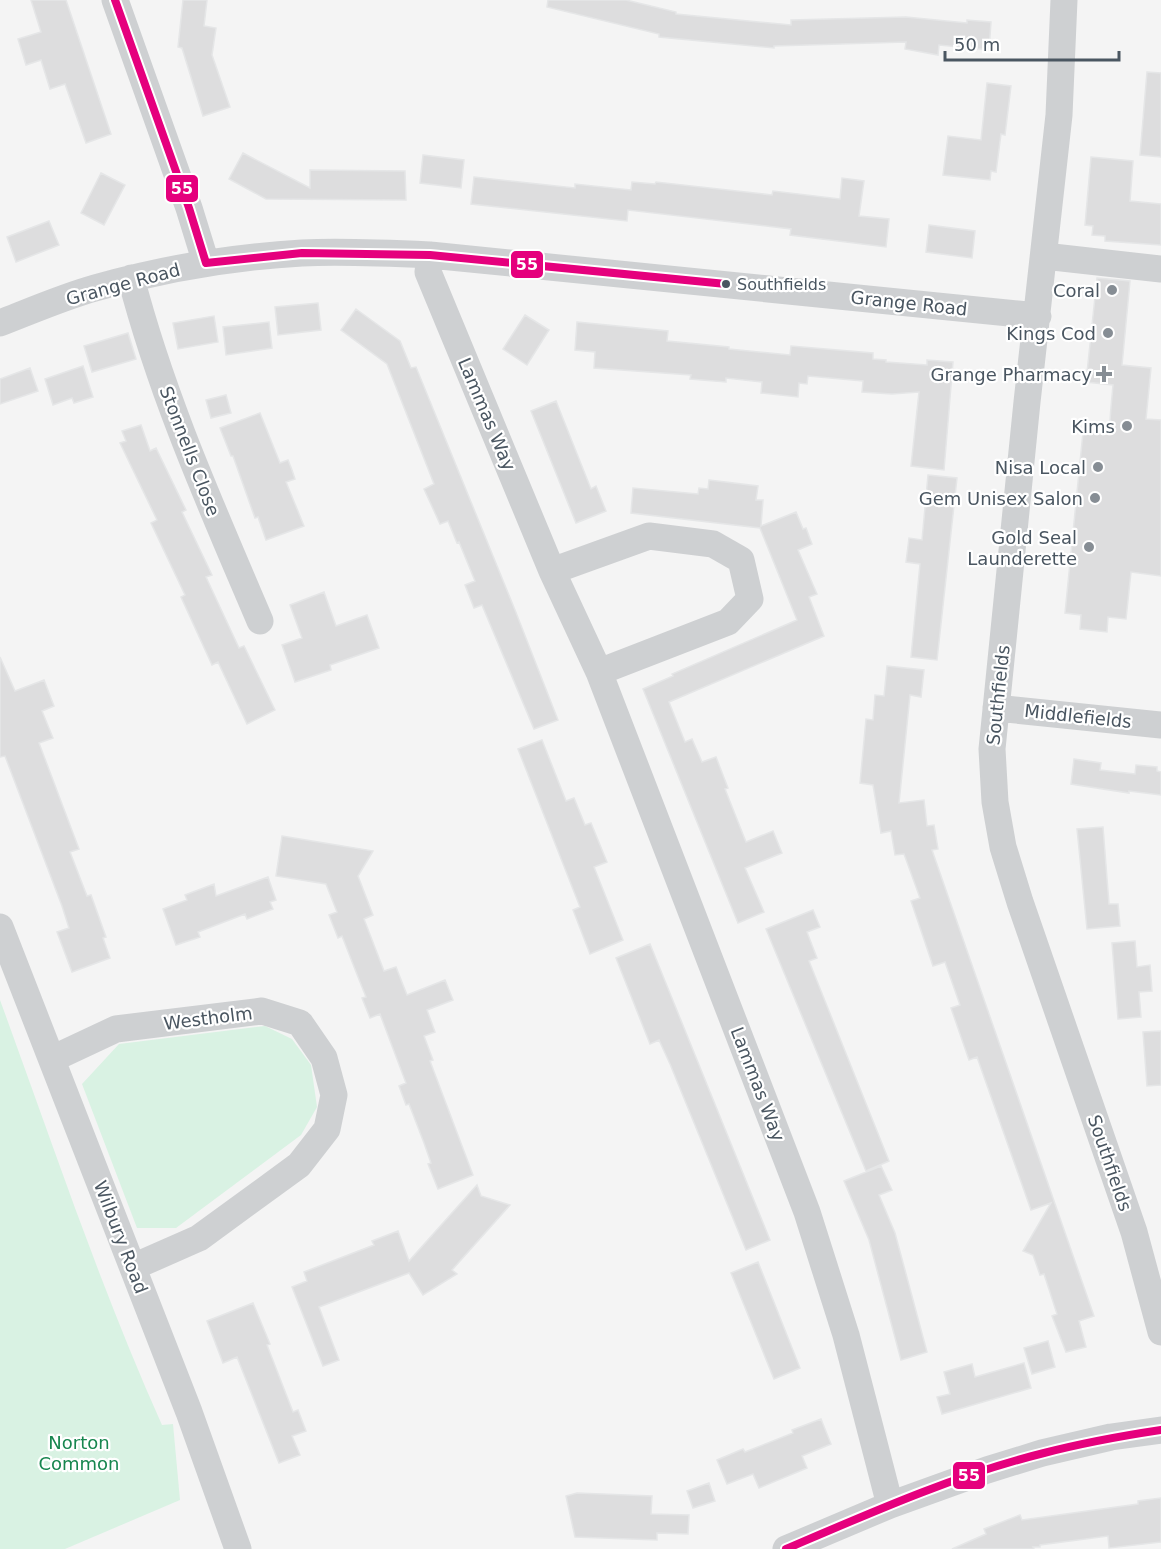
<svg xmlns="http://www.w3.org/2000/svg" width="1161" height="1549" viewBox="0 0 1161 1549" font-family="'DejaVu Sans',sans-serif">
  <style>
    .green { fill: #d9f2e3 }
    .building { fill: #ddddde; stroke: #e5e6e7; stroke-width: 1.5 }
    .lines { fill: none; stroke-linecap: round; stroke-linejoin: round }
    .minor { stroke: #ced0d2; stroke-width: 27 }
    .bus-1-casing { stroke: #fff; stroke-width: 12 }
    .bus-1 { stroke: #e5007d; stroke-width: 8 }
    .bus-dot { fill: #4a5661; stroke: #fff; stroke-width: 2 }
    .poi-dot { fill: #868d94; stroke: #fff; stroke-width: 2 }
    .labels { text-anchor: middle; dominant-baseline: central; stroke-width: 4.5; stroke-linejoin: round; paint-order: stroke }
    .bus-label { font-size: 16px; fill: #4a5661; stroke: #fff; text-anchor: start }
    .street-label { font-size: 18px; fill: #4a5661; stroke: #fff }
    .poi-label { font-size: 18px; fill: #4a5661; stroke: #fff; text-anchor: end }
    .park-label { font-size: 18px; fill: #17864f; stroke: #fff }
    .line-badge { stroke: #fff; stroke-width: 2 }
    .badge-label { font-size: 16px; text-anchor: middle; font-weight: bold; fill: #fff }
  </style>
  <rect width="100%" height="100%" fill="#f4f4f4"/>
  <path class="green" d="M0,1000C52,1142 100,1287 162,1425L173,1424L180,1500L65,1549H0Z
    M265,1026L292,1039L311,1065L317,1107L301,1135L176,1228H137L82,1084L119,1044Z"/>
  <path class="building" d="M31,0H66L111,134L86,143L65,84L50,89L41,60L26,65L18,39L41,32Z
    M183,0H207L204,26L216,28L212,55L230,107L203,116L182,48L178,47Z
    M548,0H626L676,12V14L791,25V20L906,17L967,23V20L991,22L989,50L939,45L938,55L905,49L906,42L774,46V48L659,37V34L547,7Z
    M1147,72L1161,73V157L1140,155Z
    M987,83L1011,86L1005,135L1001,134L996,172L991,171L990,180L943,175L948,136L981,140Z
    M243,153L310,188V170L405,171L406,200L266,199L229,179Z
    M423,155L464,160L461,188L420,183Z
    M1091,157L1133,161L1130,201L1161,204V245L1105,241V236L1092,235L1093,226L1085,225Z
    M101,173L125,185L104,225L81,213Z
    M474,177L575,188V184L631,190L632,182L655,184L656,182L772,195L773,191L840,199L842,178L864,181L859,216L889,219L886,247L790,235L791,229L628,210L627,221L471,204Z
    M49,221L59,245L16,262L7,237Z
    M929,225L975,231L972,258L926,252Z
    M1097,278L1130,281L1122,365L1151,368L1146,419L1161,420V576L1131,572L1126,619L1108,617L1107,632L1080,629L1081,615L1065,613L1083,432L1109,434L1111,407L1113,385L1086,382Z
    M318,303L321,330L278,335L275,307Z
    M356,309L400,341L411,368L416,367L515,610L558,720L534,729L482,605L474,608L465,585L475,581L459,542L457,543L448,521L440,524L424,489L434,484L387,364L341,330Z
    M525,315L549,330L527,365L503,349Z
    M214,316L218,342L178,349L173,323Z
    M269,322L272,348L226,355L223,327Z
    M577,322L668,331L667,341L729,347V349L790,355L791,346L873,353V359L886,360V362L927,365V360L953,362L944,470L911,466L919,392L892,394L862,392L863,381L808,376L807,384L799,383L798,397L761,393L762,382L726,378V382L690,379L691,375L594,368L595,352L575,350Z
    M128,333L136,359L92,372L84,346Z
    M83,366L93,397L74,403L72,398L53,405L45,379Z
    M30,368L38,391L0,404V379Z
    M226,395L231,413L211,418L206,400Z
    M556,401L591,489L596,486L606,511L576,523L531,411Z
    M260,413L280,463L288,460L292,470L295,479L286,482L304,526L266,540L258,517L255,518L233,456H231L220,428Z
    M141,425L150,451L156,448L186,510L182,512L212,575L206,577L239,648L244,646L275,710L247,724L218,662L212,665L181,597L185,595L151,523L157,520L120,443L126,441L122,431Z
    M928,475L957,478L937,660L911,657L920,564L906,562L909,538L922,540Z
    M709,480L758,486L756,500H763L761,526L796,512L803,529L806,528L812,544L798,550L817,594L809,597L824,636L669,702L685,742L692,739L702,762L716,757L728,788L725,789L746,842L773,831L782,853L745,868L764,912L738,923L643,689L673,676L672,674L797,620L760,528L631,513L633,488L698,494L699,488L708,489Z
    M324,592L336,626L367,615L379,648L330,665L331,670L295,682L282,645L302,638L290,605Z
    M0,657L15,691L44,680L54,706L42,711L53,738L39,743L79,849L70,852L87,896L91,895L106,937L103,938L110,958L72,972L57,932L69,928L62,906L5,756L0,757Z
    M887,666L924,670L921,697L910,695L899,803L924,800L927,826L934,825L938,849L932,850L1094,1316L1079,1321L1086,1347L1066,1352L1052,1316L1057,1314L1044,1274L1040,1275L1033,1255L1023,1251L1051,1203L1031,1210L977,1057L969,1060L951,1008L960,1005L945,962L933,966L911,901L920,898L904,854L895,855L891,831L881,833L873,785L860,783L866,719L873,720L875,695L884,696Z
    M542,740L566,801L574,798L585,825L591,823L607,862L594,867L623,940L590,954L573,910L580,907L518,749Z
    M1074,759L1101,763L1100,770L1135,774L1136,765L1157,767V771L1161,772V795L1129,791V793L1071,784Z
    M1103,827L1109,904H1118L1120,926L1087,929L1077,829Z
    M282,836L373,851L358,876L373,915L364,919L384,971L396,967L407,995L445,980L453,1000L427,1010L435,1032L424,1036L433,1060L430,1061L473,1175L438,1189L428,1164L431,1163L424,1143L409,1104L406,1105L399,1086L406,1083L380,1014L370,1018L362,998L366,997L358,977L342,936L338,938L329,915L337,912L326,884L276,876Z
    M268,877L276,900L270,902L273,909L247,919L245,914L198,932L200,937L176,945L163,909L187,900L185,895L214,884L216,896Z
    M813,910L820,927L807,932L817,958L809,961L889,1161L866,1171L766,929Z
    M1135,941L1137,967L1150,965L1152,991L1139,992L1141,1017L1118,1019L1112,943Z
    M650,944L770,1240L746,1250L670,1064L659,1040L650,1044L616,958Z
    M1161,1031V1085L1147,1086L1143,1032Z
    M881,1166L892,1190L879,1195L895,1233L927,1352L901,1360L869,1240L844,1181Z
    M477,1185L481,1196L510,1205L452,1270L457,1274L423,1295L409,1273L319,1307L339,1360L323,1366L292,1287L307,1281L304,1272L374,1245L372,1241L398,1231L409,1261Z
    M758,1262L800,1368L774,1379L731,1273Z
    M253,1303L270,1344L267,1345L293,1412L298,1410L306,1431L292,1436L300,1455L279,1463L237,1357L223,1363L207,1321Z
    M1048,1341L1055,1367L1032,1374L1024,1348Z
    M1024,1363L1031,1388L942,1414L937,1397L950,1394L944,1372L972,1364L975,1377Z
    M821,1419L831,1444L802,1456L807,1468L759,1488L753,1474L727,1484L717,1460L743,1449L745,1452L793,1433L792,1430Z
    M709,1483L715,1501L693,1508L687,1491Z
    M577,1493L652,1496L651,1514L689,1515L688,1534L657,1533V1540L575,1537L566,1496Z
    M1161,1498V1542L1109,1548L1108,1536L1040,1545V1547H1033L1034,1549H952L986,1534L984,1529L1020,1515L1022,1520L1138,1504V1501Z"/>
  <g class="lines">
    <path class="minor" d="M115,0L189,208L206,263
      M1064,0L1059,115L1027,402L992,749L995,802L1003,847L1020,902L1134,1232L1161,1332
      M430,255L428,272L552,571L599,672L807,1212L846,1335L890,1505
      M1044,256L1161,269
      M131,278C162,397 212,508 260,621
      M0,323C31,311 63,297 95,288C162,269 232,257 302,253C344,251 387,253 430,255L1038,316
      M552,571L649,536L713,544L741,560L750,599L728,622L599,672
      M996,708L1161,725
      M0,927L189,1412L238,1549
      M52,1059L116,1029L262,1011L300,1023L324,1058L334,1095L327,1129L299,1165L199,1238L133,1267
      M786,1549L890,1505L987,1470L1042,1453L1111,1437L1161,1430"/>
    <defs>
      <path id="bus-1" d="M115,0L189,208L206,263L302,253L430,255L726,284
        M786,1549C870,1513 955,1475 1044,1453C1083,1443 1121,1436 1161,1430"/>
    </defs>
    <use href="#bus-1" class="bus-1-casing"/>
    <use href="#bus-1" class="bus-1"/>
  </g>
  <circle class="bus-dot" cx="726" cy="284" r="5"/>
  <g class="poi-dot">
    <circle cx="1112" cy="290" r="6"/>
    <circle cx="1108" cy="333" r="6"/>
    <path d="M1101 365h6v6h6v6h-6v6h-6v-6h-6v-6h6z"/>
    <circle cx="1127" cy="426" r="6"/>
    <circle cx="1098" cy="467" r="6"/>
    <circle cx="1095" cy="498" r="6"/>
    <circle cx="1089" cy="547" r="6"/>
  </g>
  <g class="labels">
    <g class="bus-label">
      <text x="737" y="284">Southfields</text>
    </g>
    <g class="street-label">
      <text transform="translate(123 284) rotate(-15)">Grange Road</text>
      <text transform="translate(909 303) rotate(6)">Grange Road</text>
      <text transform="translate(487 414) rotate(67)">Lammas Way</text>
      <text transform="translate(190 451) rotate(69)">Stonnells Close</text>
      <text transform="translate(998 695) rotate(-84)">Southfields</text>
      <text transform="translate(1078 716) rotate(6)">Middlefields</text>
      <text transform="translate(208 1018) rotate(-7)">Westholm</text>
      <text transform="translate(758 1084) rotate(69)">Lammas Way</text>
      <text transform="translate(1110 1163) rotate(71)">Southfields</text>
      <text transform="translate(121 1237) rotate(69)">Wilbury Road</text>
    </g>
    <g class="poi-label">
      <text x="1100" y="290">Coral</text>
      <text x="1096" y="333">Kings Cod</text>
      <text x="1092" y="374">Grange Pharmacy</text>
      <text x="1115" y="426">Kims</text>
      <text x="1086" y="467">Nisa Local</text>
      <text x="1083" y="498">Gem Unisex Salon</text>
      <text x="1077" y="537">Gold Seal<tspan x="1077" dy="21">Launderette</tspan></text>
    </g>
    <g class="park-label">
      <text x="79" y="1442">Norton<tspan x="79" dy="21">Common</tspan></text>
    </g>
  </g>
  <g class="line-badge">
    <rect x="165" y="174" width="34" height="29" rx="6" fill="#e5007d"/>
    <rect x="510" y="250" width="34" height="29" rx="6" fill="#e5007d"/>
    <rect x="952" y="1461" width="34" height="29" rx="6" fill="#e5007d"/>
  </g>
  <g class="badge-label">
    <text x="182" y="194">55</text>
    <text x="527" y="270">55</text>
    <text x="969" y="1481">55</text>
  </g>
  <path d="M945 51v9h174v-9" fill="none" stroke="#4a5661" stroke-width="3"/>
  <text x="954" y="51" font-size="18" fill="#4a5661" stroke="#ffffff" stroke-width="4.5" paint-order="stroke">50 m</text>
</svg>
